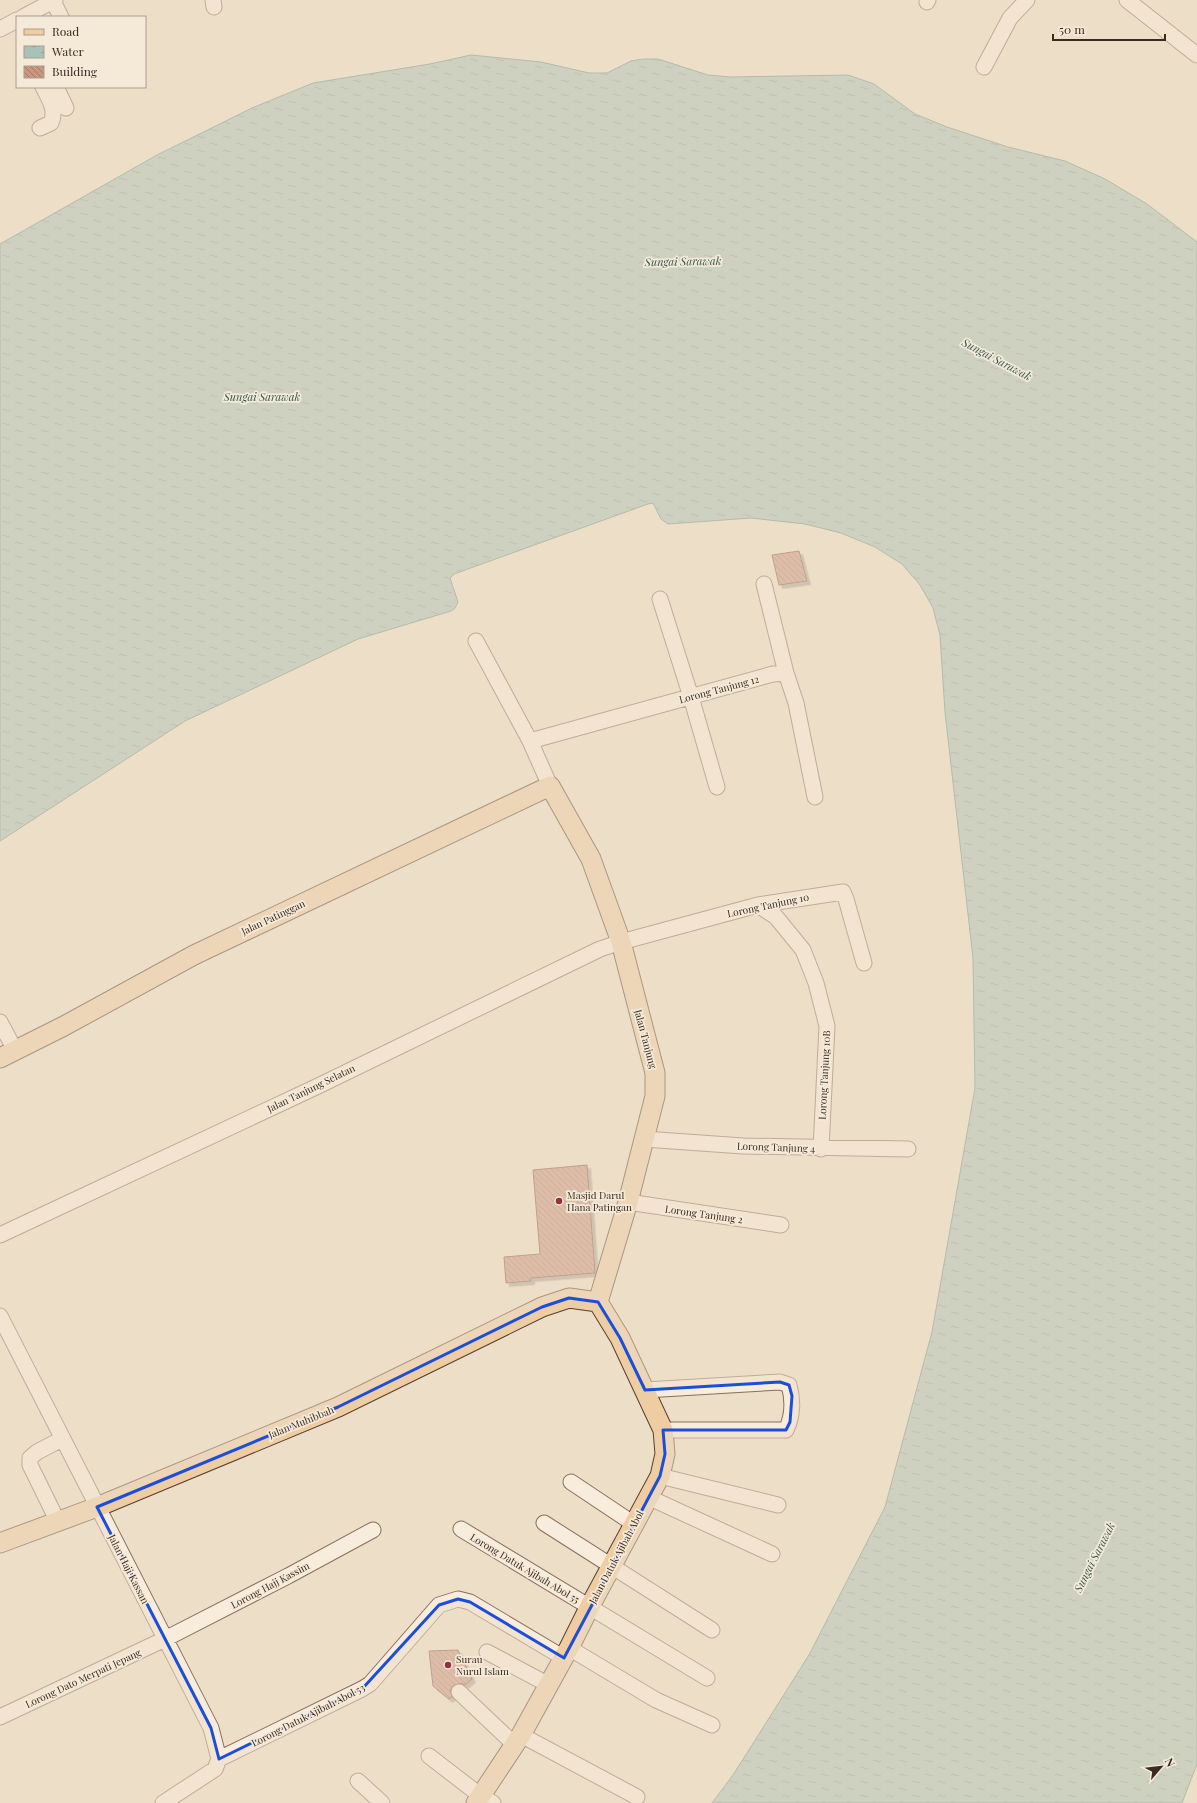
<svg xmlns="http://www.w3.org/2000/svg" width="1197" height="1803" viewBox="0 0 1197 1803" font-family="'Playfair Display',serif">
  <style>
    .water { fill: url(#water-ripples); stroke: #709084 }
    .building { fill: url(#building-back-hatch); stroke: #875744; filter: url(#shadow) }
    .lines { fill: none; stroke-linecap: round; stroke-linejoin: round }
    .minor-casing { stroke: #896f5e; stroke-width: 17 }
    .major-casing { stroke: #573e31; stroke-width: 21 }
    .minor { stroke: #f8ecdc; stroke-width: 15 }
    .major { stroke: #eecda2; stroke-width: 19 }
    .marked { fill: none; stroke: #1d4ed8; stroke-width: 3; stroke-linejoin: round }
    .poi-dot { fill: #96303d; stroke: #f5e9d8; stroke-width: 1.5 }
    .labels { text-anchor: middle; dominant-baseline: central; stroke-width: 3.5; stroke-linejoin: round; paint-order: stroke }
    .street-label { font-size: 10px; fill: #3a2a21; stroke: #f5e9d8 }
    .poi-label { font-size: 10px; fill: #3a2a21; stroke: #f5e9d8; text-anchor: start }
    .water-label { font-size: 11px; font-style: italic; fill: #315952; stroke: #f5e9d8 }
  </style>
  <defs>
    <pattern id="water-ripples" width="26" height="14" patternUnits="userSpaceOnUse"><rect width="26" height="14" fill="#a9c2b7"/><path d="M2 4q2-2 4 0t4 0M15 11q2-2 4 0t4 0" fill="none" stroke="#8b9e94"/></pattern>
    <pattern id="building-back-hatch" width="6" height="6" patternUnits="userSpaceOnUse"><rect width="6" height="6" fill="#ca9680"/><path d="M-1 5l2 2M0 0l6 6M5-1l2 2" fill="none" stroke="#a57b68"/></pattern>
    <filter id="shadow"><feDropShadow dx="3.5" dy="3.5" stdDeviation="0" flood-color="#0004"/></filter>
  </defs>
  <rect width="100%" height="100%" fill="#eddec8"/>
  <path class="water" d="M471,55L541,62L589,73H607L631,61L643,59H658L708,75L730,77L848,75L874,84L915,114L947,127L1008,147L1065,161L1105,179L1147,204L1197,242V1764L1182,1803H712L733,1775L809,1655L885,1507L932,1332L975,1088L973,958L945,712L940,635L933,608L920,585L902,564L875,547L841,533L805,524L751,518L668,524L661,519L653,503L648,504L454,574L450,578L458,602L455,608L451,611L358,639L185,721L0,841V244L157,155L252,108L313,83L430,64Z"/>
  <path class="building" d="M799,551L807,581L779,585L772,555Z
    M587,1165L595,1273L531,1278V1281L506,1283L504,1257L540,1254L533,1170Z
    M458,1650L472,1679L465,1685L461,1683L453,1686L450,1690L452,1697L449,1699L433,1686L429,1651Z"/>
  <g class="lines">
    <defs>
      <path id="minor" d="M213,0L214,7
        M1127,0L1197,55
        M53,1L61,17
        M927,2L928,0
        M23,17L55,0
        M0,29L17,20
        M984,67L1010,18L1027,0
        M56,87L66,108
        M40,128L51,123C57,110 49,99 43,87
        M764,584L786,673
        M660,599L691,697L717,787
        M476,641L530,741L550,786
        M530,741L773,674L786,673L796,703L815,797
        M758,905L776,917L803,950L816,983L827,1026L821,1149
        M0,1022L15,1050
        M644,1139L743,1146L908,1149
        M628,1202L781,1225
        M0,1235L316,1087L600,949L621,942L758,905L843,892L846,899L864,963
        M0,1316L211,1728L219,1759L215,1769L163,1803
        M645,1390L780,1382L789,1385C793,1399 793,1416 786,1430H663
        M660,1476L778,1505
        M571,1482L634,1524
        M648,1497L772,1554
        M58,1522L30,1465V1458L37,1452L62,1439
        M544,1523L712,1630
        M461,1529L707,1678
        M569,1648L656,1700L712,1725
        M487,1652L549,1685
        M459,1692L515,1745
        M0,1717L165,1639L288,1576L373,1530
        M521,1735L637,1797
        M429,1756L481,1796L493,1803
        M219,1759L362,1689L370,1684L439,1605L458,1599L470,1602L564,1658
        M358,1781L382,1803"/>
      <path id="major" d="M0,1058L64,1026L194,955L550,786L591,859L621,942L655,1073V1096L628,1202L598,1302
        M0,1543L97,1507L338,1407L542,1307L569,1298L598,1302
        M476,1803L521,1735L569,1648L590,1606L660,1476L665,1454L663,1430L620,1338L598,1302"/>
    </defs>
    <use href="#minor" class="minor-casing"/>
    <use href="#major" class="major-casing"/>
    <use href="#minor" class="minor"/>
    <use href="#major" class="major"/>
  </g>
  <path d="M0 0H1197V1803H0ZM569,1298L598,1302L620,1338L645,1390L780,1382L789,1385L792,1396L790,1422L786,1430H663L665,1454L660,1476L564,1658L470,1602L458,1599L439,1605L362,1689L219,1759L211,1728L97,1507L338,1407L542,1307Z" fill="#eddec8" fill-opacity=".55" fill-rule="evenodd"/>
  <path class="marked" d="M569,1298L598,1302L620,1338L645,1390L780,1382L789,1385L792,1396L790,1422L786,1430H663L665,1454L660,1476L564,1658L470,1602L458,1599L439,1605L362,1689L219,1759L211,1728L97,1507L338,1407L542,1307Z"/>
  <g class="poi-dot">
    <circle cx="559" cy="1201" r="4"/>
    <circle cx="448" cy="1665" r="4"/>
  </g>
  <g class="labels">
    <g class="street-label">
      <text transform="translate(719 689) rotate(-15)">Lorong Tanjung 12</text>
      <text transform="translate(768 905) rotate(-12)">Lorong Tanjung 10</text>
      <text transform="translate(273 917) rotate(-25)">Jalan Patinggan</text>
      <text transform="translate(646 1039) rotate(75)">Jalan Tanjung</text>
      <text transform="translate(824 1075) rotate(-87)">Lorong Tanjung 10B</text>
      <text transform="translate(311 1088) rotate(-26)">Jalan Tanjung Selatan</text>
      <text transform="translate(776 1147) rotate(2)">Lorong Tanjung 4</text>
      <text transform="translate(704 1214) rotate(8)">Lorong Tanjung 2</text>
      <text transform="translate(301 1422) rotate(-22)">Jalan Muhibbah</text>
      <text transform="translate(616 1557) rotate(-62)">Jalan Datuk Ajibah Abol</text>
      <text transform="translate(525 1568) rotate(31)">Lorong Datuk Ajibah Abol 55</text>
      <text transform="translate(129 1569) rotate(63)">Jalan Haji Kassan</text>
      <text transform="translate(270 1585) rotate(-28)">Lorong Hajj Kassim</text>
      <text transform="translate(83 1678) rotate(-25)">Lorong Dato Merpati Jepang</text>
      <text transform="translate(308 1715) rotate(-27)">Lorong Datuk Ajibah Abol 53</text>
    </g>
    <g class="poi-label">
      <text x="567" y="1195">Masjid Darul<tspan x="567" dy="12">Hana Patingan</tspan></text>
      <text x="456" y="1659">Surau<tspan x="456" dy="12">Nurul Islam</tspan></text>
    </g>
    <g class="water-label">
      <text transform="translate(683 261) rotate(-1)">Sungai Sarawak</text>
      <text transform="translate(997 359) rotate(28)">Sungai Sarawak</text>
      <text x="262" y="396">Sungai Sarawak</text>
      <text transform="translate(1094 1557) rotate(-63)">Sungai Sarawak</text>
    </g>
  </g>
  <rect x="16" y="16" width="130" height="72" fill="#f5e9d8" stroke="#aa9d8f"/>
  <rect x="24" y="29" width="20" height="6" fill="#eecda2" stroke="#aa9d8f"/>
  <text x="52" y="36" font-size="12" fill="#3a2a21">Road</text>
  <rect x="24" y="46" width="20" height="12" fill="url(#water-ripples)" stroke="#aa9d8f"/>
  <text x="52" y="56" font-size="12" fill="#3a2a21">Water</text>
  <rect x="24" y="66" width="20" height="12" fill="url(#building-back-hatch)" stroke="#aa9d8f"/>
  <text x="52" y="76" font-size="12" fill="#3a2a21">Building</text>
  <g transform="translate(1161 1767) rotate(62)" stroke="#f5e9d8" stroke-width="3" paint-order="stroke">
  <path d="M0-3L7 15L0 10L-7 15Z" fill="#3a2a21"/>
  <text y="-6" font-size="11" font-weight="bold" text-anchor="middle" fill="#3a2a21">N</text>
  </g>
  <path d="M1053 34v6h112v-6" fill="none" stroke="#3a2a21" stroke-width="2"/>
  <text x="1059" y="34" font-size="12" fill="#3a2a21" stroke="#f5e9d8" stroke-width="3" paint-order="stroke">50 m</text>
</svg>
